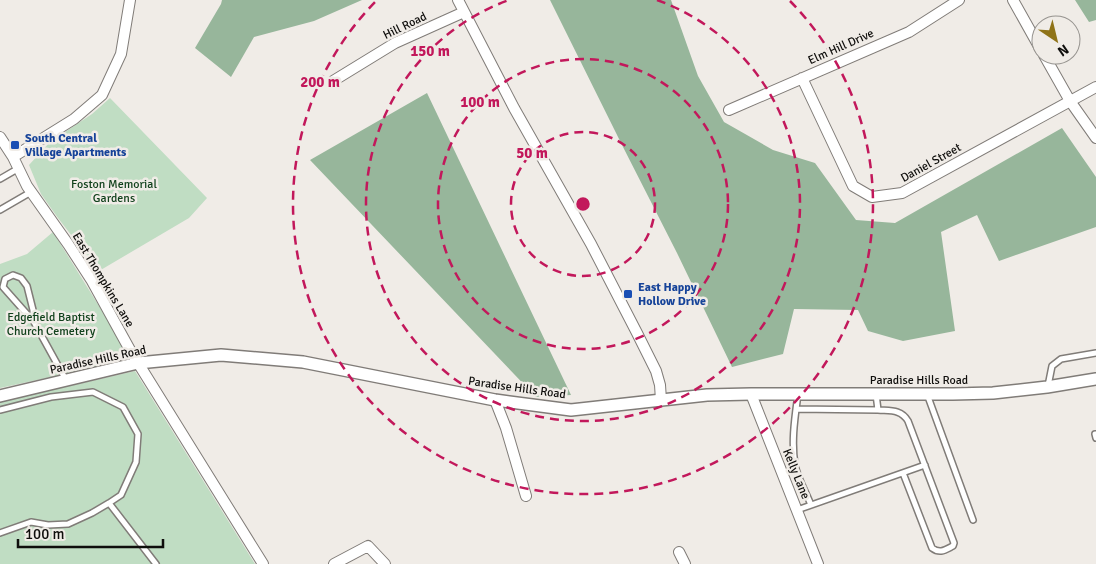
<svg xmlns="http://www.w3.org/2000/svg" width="1096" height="564" viewBox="0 0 1096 564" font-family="Signika,sans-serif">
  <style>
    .green { fill: #c0ddc3 }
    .forest { fill: #97b69b }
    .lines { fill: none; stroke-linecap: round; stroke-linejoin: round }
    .service-casing { stroke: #807c78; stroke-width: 8 }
    .minor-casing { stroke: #807c78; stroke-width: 12 }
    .tertiary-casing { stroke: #807c78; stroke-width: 14 }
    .service { stroke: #fff; stroke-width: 5 }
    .minor { stroke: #fff; stroke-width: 10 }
    .tertiary { stroke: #fff; stroke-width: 11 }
    .ring { fill: none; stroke: #c2185b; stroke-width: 2.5; stroke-dasharray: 9 6 }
    .transit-dot { fill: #1a4fb4; stroke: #f0ece7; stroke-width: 2 }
    .labels { text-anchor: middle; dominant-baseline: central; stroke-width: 5; stroke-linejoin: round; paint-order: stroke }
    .street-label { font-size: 12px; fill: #0f0e0c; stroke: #f0ece7 }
    .transit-label { font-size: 12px; font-weight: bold; fill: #164399; stroke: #f0ece7; text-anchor: start }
    .park-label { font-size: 12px; fill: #11411c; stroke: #f0ece7 }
    .centre { fill: #c2185b; stroke: #f0ece7; stroke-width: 2.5 }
    .ring-label { font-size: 15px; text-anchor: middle; font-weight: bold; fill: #c2185b; stroke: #f0ece7; stroke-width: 5; stroke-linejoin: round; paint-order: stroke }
  </style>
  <rect width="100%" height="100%" fill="#f0ece7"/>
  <path class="green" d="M110,98L207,198L189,218L99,271L58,218L41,194L29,165L50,142L92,114Z
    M53,232L117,335L124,349L122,357L111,364L0,388V264L27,254Z
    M135,371L255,564H0V402Z"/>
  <path class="forest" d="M222,0H362L314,21L254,37L231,77L195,48L221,4Z
    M550,0H671L698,76L724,122L773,150L815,163L856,220L895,223L1062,128L1096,177V227L999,261L977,215L941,232L955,331L903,341L868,331L858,310L794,309L783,354L732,367L677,253L622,145Z
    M1075,0H1096V20L1089,22Z
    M427,93L571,395L536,397L310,160Z"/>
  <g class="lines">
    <defs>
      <path id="service" d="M0,179L19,168
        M0,210L31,192
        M34,322L3,287L5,279L13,275L21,278L27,286L33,310L34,322L66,380
        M1048,386L1052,366L1061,359L1096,353
        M798,394C795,417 791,441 795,465C798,479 806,492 811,505
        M876,394L878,410C890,411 901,409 908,421L954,543L953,546C945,550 940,554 932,548L903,473
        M927,394L973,520
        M796,409L878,410
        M0,410L51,397L93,392L123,407L138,434L136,462L121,495L109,503
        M1096,434H1095L1096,438
        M797,510L925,465
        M0,533L31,522L48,525L68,524L92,513L109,503L156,564"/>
      <path id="minor" d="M458,0L514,108L591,244L637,333L656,371L660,385L661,400
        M1013,0L1041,50
        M1044,55L1070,101L1096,138
        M802,78L853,186L872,197L902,193L1096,87
        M333,81L395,43L464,12
        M729,110L909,32L959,0
        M0,137L13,157L27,186L68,244L92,281L130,350L263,564
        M13,157L74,119L102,95L121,54L130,0
        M751,394L818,564
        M495,400L506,428L526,496
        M679,552L685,564
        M334,564L368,546L385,564"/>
      <path id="tertiary" d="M0,396L138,363L221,355L303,362L495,400L571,410L707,395L751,394H953L993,393L1047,387L1096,379"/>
    </defs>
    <use href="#service" class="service-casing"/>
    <use href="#minor" class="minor-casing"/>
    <use href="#tertiary" class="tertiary-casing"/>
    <use href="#service" class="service"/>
    <use href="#minor" class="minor"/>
    <use href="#tertiary" class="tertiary"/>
  </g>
  <g class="ring">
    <circle cx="583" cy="204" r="72"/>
    <circle cx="583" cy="204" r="145"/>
    <path d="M657 0A217 217 0 1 1 509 0"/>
    <path d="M790 1A290 290 0 1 1 376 1"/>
  </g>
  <g class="transit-dot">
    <rect x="10" y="140" width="10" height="10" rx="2.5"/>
    <rect x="623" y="289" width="10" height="10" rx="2.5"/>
  </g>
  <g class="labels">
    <g class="street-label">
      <text transform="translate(405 26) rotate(-26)">Hill Road</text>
      <text transform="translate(841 47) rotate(-24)">Elm Hill Drive</text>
      <text transform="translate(931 163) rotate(-29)">Daniel Street</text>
      <text transform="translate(103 280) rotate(59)">East Thompkins Lane</text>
      <text transform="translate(98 360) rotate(-12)">Paradise Hills Road</text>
      <text x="919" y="380">Paradise Hills Road</text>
      <text transform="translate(517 388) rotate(8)">Paradise Hills Road</text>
      <text transform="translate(796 474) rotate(68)">Kelly Lane</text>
    </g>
    <g class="transit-label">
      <text x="25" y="138">South Central<tspan x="25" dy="14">Village Apartments</tspan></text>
      <text x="638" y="287">East Happy<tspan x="638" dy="14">Hollow Drive</tspan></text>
    </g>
    <g class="park-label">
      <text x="114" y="184">Foston Memorial<tspan x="114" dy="14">Gardens</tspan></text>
      <text x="51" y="317">Edgefield Baptist<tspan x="51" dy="14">Church Cemetery</tspan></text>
    </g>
  </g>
  <circle cx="583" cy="204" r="8" class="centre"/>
  <g class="ring-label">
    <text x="430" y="56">150 m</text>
    <text x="320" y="87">200 m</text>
    <text x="480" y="107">100 m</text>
    <text x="532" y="158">50 m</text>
  </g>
  <g transform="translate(1056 40) rotate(145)"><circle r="24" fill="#f0ece7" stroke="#96938f"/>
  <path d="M0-4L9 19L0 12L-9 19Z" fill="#8f7318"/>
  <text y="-8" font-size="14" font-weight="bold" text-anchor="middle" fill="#0f0e0c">N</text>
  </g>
  <path d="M18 539v8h145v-8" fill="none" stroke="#0f0e0c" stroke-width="2.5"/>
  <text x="25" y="539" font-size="15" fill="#0f0e0c" stroke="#f0ece7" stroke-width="4" paint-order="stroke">100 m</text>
</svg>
